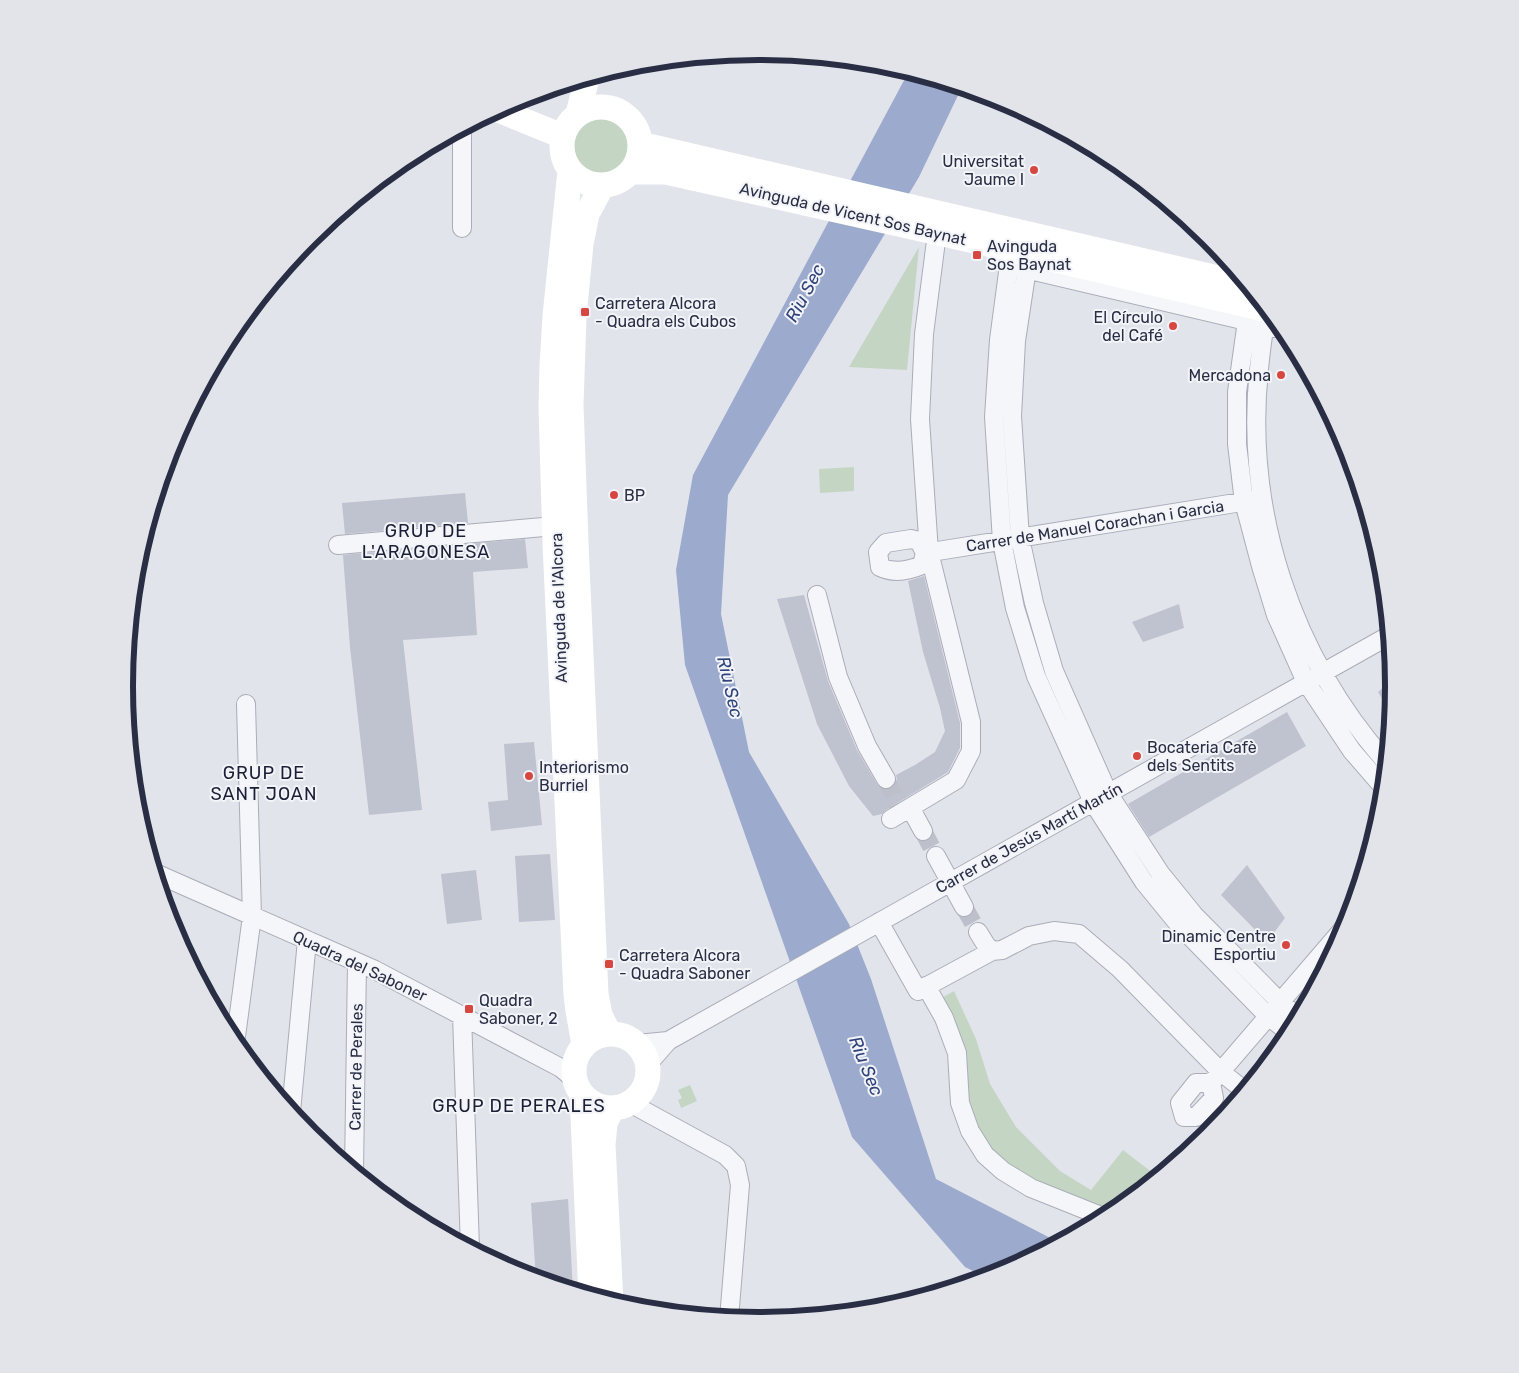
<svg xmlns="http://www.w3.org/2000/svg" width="1519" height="1373" viewBox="0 0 1519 1373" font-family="Rubik,sans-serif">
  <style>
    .green { fill: #c4d6c3 }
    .water { fill: #9baacd }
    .building { fill: #bfc2cf }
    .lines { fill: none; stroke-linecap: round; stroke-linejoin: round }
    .street-tunnel { stroke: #bdc0ca; stroke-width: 18; stroke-dasharray: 18 9; stroke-linecap: butt }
    .street-casing { stroke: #aaadb9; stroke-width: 20 }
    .street { stroke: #f5f6f9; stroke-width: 18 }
    .secondary { stroke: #fff; stroke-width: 25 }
    .poi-dot { fill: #d74741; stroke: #f2f4f8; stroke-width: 2 }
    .labels { text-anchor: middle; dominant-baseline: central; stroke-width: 4; stroke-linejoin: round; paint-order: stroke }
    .poi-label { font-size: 16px; fill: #292e45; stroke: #f2f4f8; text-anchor: start }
    .street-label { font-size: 16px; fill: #292e45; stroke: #f2f4f8 }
    .water-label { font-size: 18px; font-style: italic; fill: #30447b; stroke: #f2f4f8 }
    .neighbourhood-label { font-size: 18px; letter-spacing: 1px; fill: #1b1f36; stroke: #f2f4f8 }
    .rim { fill: none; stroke: #292e45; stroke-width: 6 }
  </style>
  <rect width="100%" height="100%" fill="#e2e4eb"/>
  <path class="green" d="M571 147a30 30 0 1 1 60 0a30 30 0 1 1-60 0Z
    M919,247L907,370L849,367Z
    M854,467V491L820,493L819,469Z
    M954,991L976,1039L990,1084L1016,1127L1060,1171L1091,1190L1123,1150L1158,1177L1112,1215L980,1159L949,1057L937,1021L929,1005Z
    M690,1085L697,1101L681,1108L678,1100L682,1098L678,1090Z"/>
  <path class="water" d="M909,71L962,87L919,177L728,495L721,614L749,752L849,924L871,979L936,1179L1060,1243L1002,1273L987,1278L965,1267L852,1137L685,665L676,570L693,475Z"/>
  <path class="building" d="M465,493L468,523L345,534L342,503Z
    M525,539L528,568L473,572L477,635L403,640L422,810L369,815L350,647L343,555Z
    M924,576L960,723V748L948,772L886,810L882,814L873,816L849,786L817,724L777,599L804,595L828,681L857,750L877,784L881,788L886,790L891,788L895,785L897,780L896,775L915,765L935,752L945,731L940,708L923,652L908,581Z
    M1179,604L1184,628L1143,642L1132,622Z
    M1394,678L1395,687L1392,715L1378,692Z
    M1287,712L1306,746L1149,837L1128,804Z
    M534,742L542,825L491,831L488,802L508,800L504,744Z
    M550,854L555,920L519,922L515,856Z
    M1247,865L1285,918L1267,942L1221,895Z
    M476,870L482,920L447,924L441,874Z
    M568,1199L573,1291L536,1279L531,1203Z"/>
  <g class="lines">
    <path class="street-tunnel" d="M886,779L899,806
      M923,831L936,856
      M964,907L978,932"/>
    <defs>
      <path id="street" d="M462,228V129
        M1011,250L999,340L994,417L1002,541L1015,608L1036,676L1093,802L1144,882L1180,926L1268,1016L1291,1034
        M1029,255L1016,341L1012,416L1020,538L1034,603L1054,671L1108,793L1160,873L1194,915L1280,1002L1299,1018
        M1017,267L1285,330
        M1253,296L1247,321L1237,392V444L1244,502L1261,566L1276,615L1306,682L1352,751L1385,789
        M1268,309C1263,329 1261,349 1259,369C1244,512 1292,656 1387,763
        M911,539L919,541L925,553L922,565C908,571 894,574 880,567L878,552L886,543Z
        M338,545L555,526
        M925,553L1254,500
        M817,595L838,677L867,746L886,779
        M911,809L923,831
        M891,819L956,780L971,751V722L929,552L920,419L924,334L937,233
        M936,856L964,907
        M155,873L375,970L561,1068L574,1079
        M879,922L918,991L992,951
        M978,932L986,945L992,951L1002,950L1029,936L1054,931L1079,934L1120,969L1221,1072L1245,1091
        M926,986L944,1018L957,1053L960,1103L970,1131L985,1155L1003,1171L1031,1188L1106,1218
        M462,1015L470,1248
        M235,1044L252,916L246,704
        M637,1044L668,1041
        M648,1064L668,1041L1390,635
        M1211,1083L1214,1098L1196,1117H1184L1180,1103L1196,1083H1211L1349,922
        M630,1103L725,1155L736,1166L740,1185L729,1319
        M291,1112L307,940
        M354,1172L357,962"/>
    </defs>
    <use href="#street" class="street-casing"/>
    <use href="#street" class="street"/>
    <path class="secondary" d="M562 146a39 39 0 1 1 78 0a39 39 0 1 1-78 0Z
      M498,110L562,136
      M578,114L587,78
      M640,144L1248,285
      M570,171L555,316L552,366L551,407L555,544L576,995L578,1011L584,1044
      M631,172H666L979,242L1268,310
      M602,186L587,214L581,244L574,316L571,405L576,542L596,994L600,1015L609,1033
      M574 1071a37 37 0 1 1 74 0a37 37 0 1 1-74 0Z
      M582,1095L591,1296
      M611,1302L603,1145L605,1123L612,1109"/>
  </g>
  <g class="poi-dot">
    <circle cx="1034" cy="170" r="5"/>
    <rect x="972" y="250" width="10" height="10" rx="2.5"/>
    <rect x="580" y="307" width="10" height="10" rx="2.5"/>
    <circle cx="1173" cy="326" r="5"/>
    <circle cx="1281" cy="375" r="5"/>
    <circle cx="614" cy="495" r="5"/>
    <circle cx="1137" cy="756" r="5"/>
    <circle cx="529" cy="776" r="5"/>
    <circle cx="1286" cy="945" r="5"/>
    <rect x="604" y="959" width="10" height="10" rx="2.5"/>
    <rect x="464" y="1004" width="10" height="10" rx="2.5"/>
  </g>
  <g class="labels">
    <g class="poi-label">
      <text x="1024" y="161" text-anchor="end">Universitat<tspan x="1024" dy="18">Jaume I</tspan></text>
      <text x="987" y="246">Avinguda<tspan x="987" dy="18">Sos Baynat</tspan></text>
      <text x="595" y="303">Carretera Alcora<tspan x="595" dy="18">- Quadra els Cubos</tspan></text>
      <text x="1163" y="317" text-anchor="end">El Círculo<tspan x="1163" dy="18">del Café</tspan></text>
      <text x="1271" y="375" text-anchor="end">Mercadona</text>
      <text x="624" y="495">BP</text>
      <text x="1147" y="747">Bocateria Cafè<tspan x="1147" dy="18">dels Sentits</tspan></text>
      <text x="539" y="767">Interiorismo<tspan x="539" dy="18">Burriel</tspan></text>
      <text x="1276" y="936" text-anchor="end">Dinamic Centre<tspan x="1276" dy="18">Esportiu</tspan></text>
      <text x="619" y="955">Carretera Alcora<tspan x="619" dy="18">- Quadra Saboner</tspan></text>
      <text x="479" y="1000">Quadra<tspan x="479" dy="18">Saboner, 2</tspan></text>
    </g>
    <g class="street-label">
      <text transform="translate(853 214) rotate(13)">Avinguda de Vicent Sos Baynat</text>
      <text transform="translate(1095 526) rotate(-9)">Carrer de Manuel Corachan i Garcia</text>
      <text transform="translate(559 608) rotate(-92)">Avinguda de l'Alcora</text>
      <text transform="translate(1029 838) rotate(-29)">Carrer de Jesús Martí Martín</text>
      <text transform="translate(360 966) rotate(25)">Quadra del Saboner</text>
      <text transform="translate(356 1067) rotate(-89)">Carrer de Perales</text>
    </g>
    <g class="water-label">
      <text transform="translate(805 293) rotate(-62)">Riu Sec</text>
      <text transform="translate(730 687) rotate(77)">Riu Sec</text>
      <text transform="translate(866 1066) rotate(68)">Riu Sec</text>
    </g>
    <g class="neighbourhood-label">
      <text x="426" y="531">GRUP DE<tspan x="426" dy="21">L'ARAGONESA</tspan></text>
      <text x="264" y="773">GRUP DE<tspan x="264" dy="21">SANT JOAN</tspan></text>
      <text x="519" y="1106">GRUP DE PERALES</text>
    </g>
  </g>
  <path d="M0 0H1519V1373H0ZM133 686a626 626 0 1 1 1252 0a626 626 0 1 1-1252 0Z" fill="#e2e4ea" fill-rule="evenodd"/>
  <path class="rim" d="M133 686a626 626 0 1 1 1252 0a626 626 0 1 1-1252 0Z"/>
</svg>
